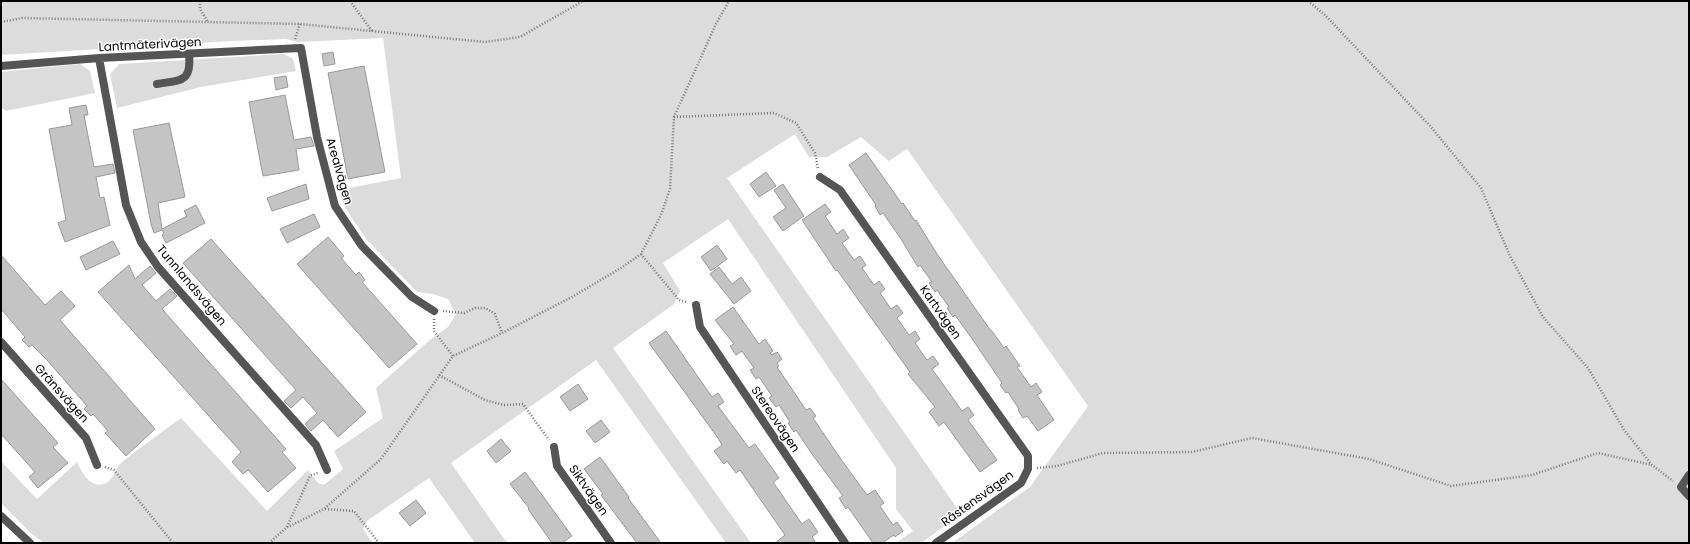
<svg xmlns="http://www.w3.org/2000/svg" width="1690" height="544" viewBox="0 0 1690 544" font-family="Poppins,sans-serif">
  <style>
    .green { fill: #dcdcdc }
    .building { fill: #c4c4c4; stroke: #999 }
    .lines { fill: none; stroke-linecap: round; stroke-linejoin: round }
    .path { stroke: #777; stroke-width: 2.5; stroke-dasharray: 1 2; stroke-linecap: butt }
    .lane { stroke: #555; stroke-width: 8 }
    .street { stroke: #555; stroke-width: 8 }
    .labels { text-anchor: middle; dominant-baseline: central; stroke-width: 3; stroke-linejoin: round; paint-order: stroke }
    .street-label { font-size: 12px; fill: #000; stroke: #fff }
  </style>
  <rect width="100%" height="100%" fill="#fff"/>
  <path class="green" d="M1,1H1689V543H952L1030,487L1088,406L907,149L889,161L861,137L827,157H809L795,134L727,178L961,514L921,543H896L913,531L896,509V468L728,219L663,263L680,291L674,304L613,348L751,543H726L596,360L451,463L507,543H475L429,478L367,521L363,529L373,543H44L32,534L1,503V461L37,499L77,462C82,472 89,488 104,484C114,481 114,469 121,463C140,447 161,433 181,418L267,511L308,470L318,483L324,485L343,469L334,451L383,418L376,388L431,339L448,327L456,314L448,299L433,294L417,292L367,240L345,208L339,190L401,178L383,38L298,42L286,39L231,41L1,55Z
    M284,54L293,59L296,71L201,87L117,108L110,74L119,64Z
    M80,64L90,71L95,93L6,111L1,107V72Z"/>
  <path class="building" d="M333,52L335,64L324,66L322,54Z
    M364,66L385,172L348,179L328,73Z
    M286,76L288,87L276,90L274,78Z
    M285,95L294,140L311,137L314,146L296,149L299,170L263,176L249,102Z
    M86,105L88,115H84L94,167L113,164L115,173L96,177L100,198L104,197L110,225L65,242L58,223L66,220L49,129L72,125L69,108Z
    M169,123L185,197L158,203L162,229L187,216L184,211L196,205L205,223L166,243L162,235L164,233L162,230L154,233L151,224L133,130Z
    M866,153L902,204L903,203L915,221L916,220L937,254L991,331H992L1004,348L1006,346L1020,366L1017,367L1031,387L1036,383L1042,392L1037,395L1054,420L1038,431L1027,416L1023,418L1018,410L1019,409L1008,392L1006,393L1000,385L1002,383L973,340L955,315L953,317L947,308L949,307L937,290L935,292L929,283L932,282L920,265L918,267L901,239L883,213L880,215L875,206L876,205L849,165Z
    M766,172L776,186L759,197L750,184Z
    M306,184L309,199L272,211L267,198Z
    M783,184L804,216L783,231L773,217L786,208L774,190Z
    M825,204L831,212L825,216L837,234L843,229L849,238L842,243L854,260L860,256L866,265L862,268L874,285L879,281L885,289L880,293L891,309L897,305L903,313L897,318L909,335L915,331L920,339L915,343L927,360L933,356L939,364L932,369L962,411L968,407L974,415L968,420L997,460L980,472L944,422L939,426L929,412L935,407L908,374L910,372L837,270L836,271L802,220Z
    M314,214L320,227L287,243L280,229Z
    M328,237L344,256L341,258L356,275L359,272L365,280L362,282L417,344L389,368L297,264Z
    M211,239L366,412L338,437L323,420L311,431L305,424L317,413L303,397L291,408L284,401L296,390L183,263Z
    M113,241L120,254L86,270L80,257Z
    M717,245L727,259L711,271L701,257Z
    M1,255L45,305L61,291L75,306L60,320L155,429L126,456L105,433L108,431L93,414L91,416L84,409L87,406L47,360L32,345L29,347L22,340L25,337L1,309Z
    M129,265L135,279L150,266L156,273L142,285L156,301L170,289L177,296L162,309L286,449L282,452L296,468L268,492L248,470L243,474L232,462L241,452L98,292Z
    M719,267L732,284L741,277L751,291L734,304L710,274Z
    M733,307L759,344L765,339L773,351L770,353L772,355L777,352L782,359L777,363L779,366L777,367L806,410L810,408L816,416L813,418L840,458L867,495L875,490L884,503L880,506L893,525L897,522L903,531L895,537L894,535L882,543H873L848,507L846,509L839,498L843,496L812,454L796,430L794,432L788,423L790,422L779,405L776,407L769,398L772,396L759,377L756,379L750,370L754,368L742,351L736,355L730,346L734,344L715,320Z
    M666,331L712,397L718,393L724,402L718,406L749,448L755,444L779,478L773,482L802,524L809,519L818,532L812,537L816,543H775L785,535L740,470L736,473L727,461L724,464L714,451L722,445L718,438L649,343Z
    M1,379L58,443L53,447L68,463L38,488L29,477L35,472L1,434Z
    M578,384L588,399L570,411L560,397Z
    M601,420L610,432L595,443L586,431Z
    M501,439L511,451L496,463L487,451Z
    M600,457L629,497L628,498L661,543H637L601,495L603,494L584,469Z
    M525,472L572,536L562,543H552L528,509L529,508L510,484Z
    M416,500L426,513L410,526L399,513Z"/>
  <g class="lines">
    <path class="path" d="M200,1V9L208,22
      M350,1L372,31
      M1308,1L1325,15L1431,127L1481,188L1510,256L1543,317L1588,368L1624,430L1652,465L1673,481
      M1,22L22,18L300,24L485,42L520,37L583,1
      M295,39L300,24
      M674,117L774,113L796,123L815,153L818,169
      M641,254L679,300L687,302
      M443,311L464,313L475,308H485L495,314L502,333
      M434,319V331L453,356
      M439,375L485,400L504,405L523,404L549,440
      M105,467L114,470L173,543
      M1037,468L1057,466L1103,453L1192,452L1252,438L1369,459L1451,486L1532,475L1598,453L1652,465
      M325,509L354,511L379,543
      M287,527L310,476L318,473
      M1,542L2,543
      M269,543L286,528L324,509L381,459L453,356L502,333L572,297L621,268L641,254L661,215L670,189L674,117L716,24L729,1"/>
    <path class="lane" d="M157,84C180,80 192,83 189,54"/>
    <path class="street" d="M99,58L126,205L141,242L158,267L316,445L327,470
      M1,66L99,58L301,48L317,137L335,206L362,246L412,297L434,311
      M820,177L840,190L1028,456V469L1021,483L936,543
      M696,305L700,327L845,543
      M1,342L86,438L97,465
      M554,447L557,466L611,543
      M1689,475L1681,487L1689,496
      M1,516L30,543"/>
  </g>
  <g class="labels">
    <g class="street-label">
      <text transform="translate(150 44) rotate(-3)">Lantmäterivägen</text>
      <text transform="translate(340 171) rotate(74)">Arealvägen</text>
      <text transform="translate(192 285) rotate(50)">Tunnlandsvägen</text>
      <text transform="translate(941 312) rotate(55)">Kartvägen</text>
      <text transform="translate(62 393) rotate(48)">Gränsvägen</text>
      <text transform="translate(776 419) rotate(56)">Stereovägen</text>
      <text transform="translate(589 490) rotate(55)">Siktvägen</text>
      <text transform="translate(977 498) rotate(-36)">Råstensvägen</text>
    </g>
  </g>
  <rect width="1690" height="544" fill="none" stroke="#000000" stroke-width="4"/>
</svg>
